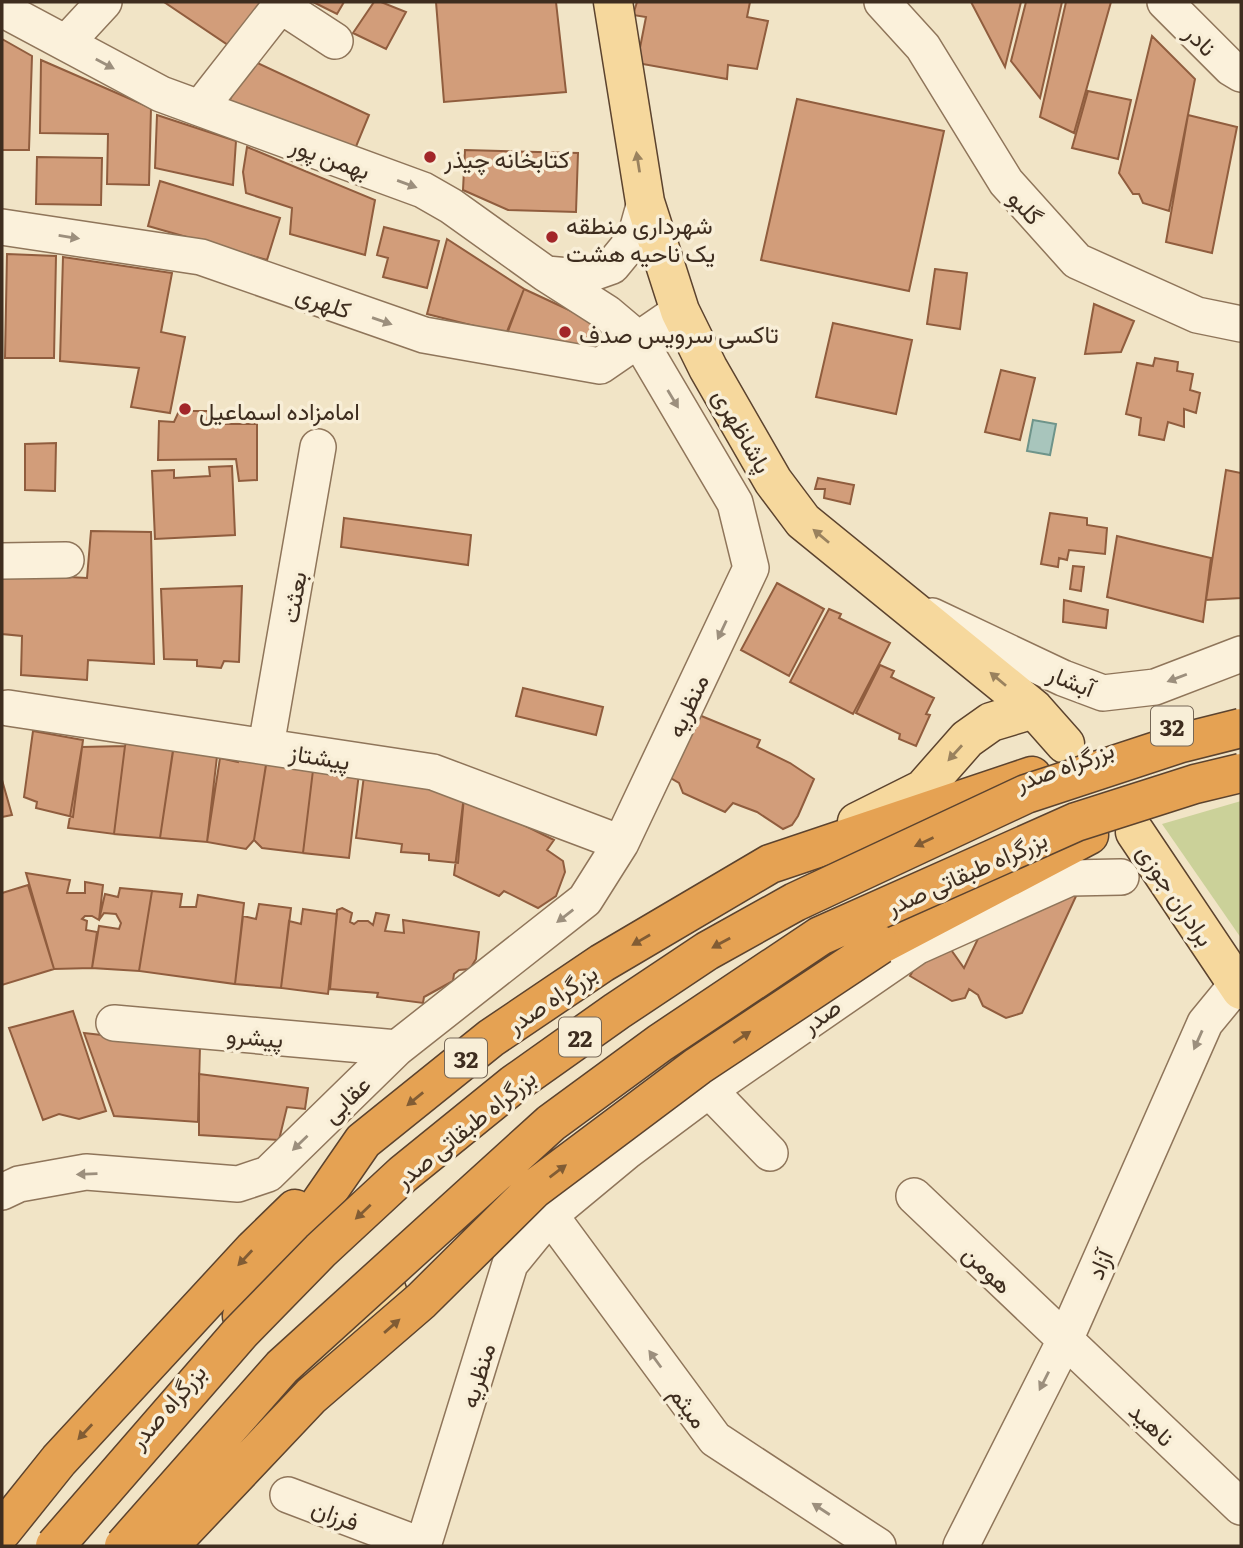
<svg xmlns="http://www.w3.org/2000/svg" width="1243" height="1548" viewBox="0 0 1243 1548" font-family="Literata,Vazirmatn,serif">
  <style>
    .green { fill: #cbd199 }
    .water { fill: #a8c5bc; stroke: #6e948a; stroke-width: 2 }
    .building { fill: #d29d7a; stroke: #905d3e; stroke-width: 2 }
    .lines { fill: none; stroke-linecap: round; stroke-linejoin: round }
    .minor-casing { stroke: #8f755a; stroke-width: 38 }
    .major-casing { stroke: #5c432e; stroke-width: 41 }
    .highway-casing { stroke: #5c432e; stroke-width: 41 }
    .minor { stroke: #fbf1db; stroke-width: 35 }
    .major { stroke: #f6d89d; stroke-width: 38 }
    .highway { stroke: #e5a253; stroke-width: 38 }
    .highway-bridge-casing { stroke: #5c432e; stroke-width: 41; stroke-linecap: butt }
    .highway-bridge { stroke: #e5a253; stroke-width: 38 }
    .oneway { fill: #9c8f7d }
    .oneway2 { fill: #9a825e }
    .oneway3 { fill: #815c34 }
    .poi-dot { fill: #a22629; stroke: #f8eed7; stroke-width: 2.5 }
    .labels { text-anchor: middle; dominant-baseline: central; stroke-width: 7; stroke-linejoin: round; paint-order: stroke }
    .shield { fill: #f8eed7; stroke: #766756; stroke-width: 2 }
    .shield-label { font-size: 23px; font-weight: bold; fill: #3e2d1f }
    .street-label { font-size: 24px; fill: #3e2d1f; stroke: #f8eed7 }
    .poi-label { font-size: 24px; fill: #3e2d1f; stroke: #f8eed7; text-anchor: start }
  </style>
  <rect width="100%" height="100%" fill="#f1e4c6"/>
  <path class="green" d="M1241,801V938L1162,824Z"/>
  <path class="water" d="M1033,420L1056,424L1050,455L1027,451Z"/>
  <path class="building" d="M164,2H266L234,49Z
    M313,2H344L337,14Z
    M374,2H381L406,12L386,49L353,33Z
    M436,2H556L566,92L444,102Z
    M637,2H750L747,17L768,21L757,69L728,65L727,79L637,63L646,17L633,15Z
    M971,2H1021L1005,67Z
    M1026,2H1062L1040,98L1011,61Z
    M1066,2H1111L1074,133L1040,117Z
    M1152,36L1195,79L1169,211L1143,203L1139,194H1133L1119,173Z
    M2,39L32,56L29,150H2Z
    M41,60L151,108L149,185L107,184L108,134L40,133Z
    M251,60L369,115L355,149L227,105Z
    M1088,91L1131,100L1118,159L1072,148Z
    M797,99L944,131L909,291L761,260Z
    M157,115L236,141L233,185L155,168Z
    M1188,115L1237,127L1212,253L1166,242Z
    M247,147L375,200L365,255L290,234L292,208L246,193L243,172Z
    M465,150L578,153L576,212L508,210L463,190Z
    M37,157L102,158L101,205L36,204Z
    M160,181L280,218L267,260L148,226Z
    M384,227L439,241L427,288L383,277L388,258L377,255Z
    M447,239L524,289L506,334L427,314Z
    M7,254L56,256L54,358H5Z
    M63,257L172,273L161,332L185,337L170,413L131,407L139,368L60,361Z
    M935,269L967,273L960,329L927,324Z
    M524,289L597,323V355L505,339Z
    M1094,304L1134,321L1121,352L1085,354Z
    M833,323L912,340L896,414L816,397Z
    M1155,358L1178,362L1177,371L1193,374L1190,390L1200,393L1196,413L1184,409V427L1168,422L1164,440L1139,435L1141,418L1126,414L1137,363L1153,366Z
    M1001,370L1035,378L1020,440L985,432Z
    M179,411H210L213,424H257V480L239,481L236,459L158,460L159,421L174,422Z
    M56,443L55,491L25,490V444Z
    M232,466L235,535L155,539L152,471L174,470V478L210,476L209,467Z
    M1226,470L1241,473V598L1206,600Z
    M818,478L854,485L850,504L824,498L825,489H815Z
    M1050,513L1087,518V525L1107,528L1105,554L1069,550L1067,560L1059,558L1058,567L1041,564Z
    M344,518L471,535L468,565L341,547Z
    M91,531L151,532L154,664L88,660L87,680L21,675L22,636L2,634V569L30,575L87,578Z
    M1117,536L1211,558L1203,622L1107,597Z
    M1073,566L1084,567L1081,591L1070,589Z
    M777,583L824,609L789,676L741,650Z
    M242,586L239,662L224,661L221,668L197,666V660L164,659L161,589Z
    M1064,600L1108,610L1106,628L1063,622Z
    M829,609L841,614L839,618L890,643L853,714L790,682Z
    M880,665L894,671L891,677L934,698L926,714L930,715L916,746L899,739L900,734L856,713Z
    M523,688L603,707L596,735L516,716Z
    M699,715L760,740L757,747L790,763L814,779L798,816L792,825L783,829L757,812L733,803L725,812L683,793L679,783L669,777Z
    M33,731L83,740L73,817L36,808L37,802L24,797Z
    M128,738L174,745L160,838L114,834L125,746Z
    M125,746L114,834L68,828L82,747Z
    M218,748L207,842L160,838L173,750Z
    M268,752L314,762L303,853L262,848L254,840Z
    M241,754L267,759L254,840L246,849L207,842L220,758L238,762Z
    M314,762L359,773L349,858L303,853Z
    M365,768L465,786L458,863L429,860V854L401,852L402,844L356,838Z
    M2,780L12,815L2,817Z
    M464,796L554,840L547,850L563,861L565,872L556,896L538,908L504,891L499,896L454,875Z
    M26,873L70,880L67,893H85V882L103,885L99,920L92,916H85L82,919L87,921L86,930L97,932L92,968L54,969Z
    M28,885L54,969L2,985V893Z
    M120,888L152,891L139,971L92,968L99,926L119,929L121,923L116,914L104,913L99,920L105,894L118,897Z
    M152,891L182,894L180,907H196L198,895L244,903L235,984L139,971Z
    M1077,894L1022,1013L1006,1018L983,1006L978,995L969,989L965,998L952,1001L910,976L920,958L949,947L964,968L985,924Z
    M259,904L291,908L281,988L235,984L243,916L256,919Z
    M342,908L352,913L350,922L354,924L358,921H368L373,925L376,913L389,915L385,931L404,933L403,920L479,932L476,959L470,969L459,970L454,974L453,981L424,997L423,1003L377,997L378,993L330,989L337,910Z
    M303,909L337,914L328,994L281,988L289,921L301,924Z
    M73,1011L106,1111L79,1119L59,1114L43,1120L9,1028Z
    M84,1033L200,1046L198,1122L114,1116Z
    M199,1074L308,1088L305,1109L287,1107L279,1140L199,1135Z"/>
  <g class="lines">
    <defs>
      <path id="minor" d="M882,2L923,47L1006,182L1077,261L1197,315L1241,324
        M1165,2L1231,68L1241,74
        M280,5L335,41
        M2,9L161,94L423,190L451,206L546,274L607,313L639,340L735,503L751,568L621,843L585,900L397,1048L268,1174L238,1184L86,1172L19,1184L2,1192
        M66,43L104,2
        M200,108L283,2
        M2,227L201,257L424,335L600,366L680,311
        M546,274L581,277L612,266L635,238L645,202
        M2,561L66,560
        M932,616L1063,678L1103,693L1155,687L1241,654
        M8,708L433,772L621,843
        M266,746L318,447
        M114,1023L397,1048
        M709,1090L770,1153
        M914,1196L1241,1507
        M550,1215L715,1439L878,1546
        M288,1495L423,1546
        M423,1546L510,1264L550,1215L626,1152L709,1090L916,947L1070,878L1121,877
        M961,1546L1065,1340L1205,1023L1237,984"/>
      <path id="major" d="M613,2L645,202L680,311L708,368L773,481L803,521L1034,709L1065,744
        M857,822L923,789L967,739L991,722L1034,709
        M1135,832L1241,990
        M297,1397L322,1362L387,1291"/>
      <path id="highway" d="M880,945L1089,835
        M242,1316L363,1141L491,1038L602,963L770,864L1032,776
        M2,1531L59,1460L254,1249L295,1209"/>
    </defs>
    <use href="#minor" class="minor-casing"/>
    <use href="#major" class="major-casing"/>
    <use href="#highway" class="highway-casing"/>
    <use href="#minor" class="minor"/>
    <use href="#major" class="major"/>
    <use href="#highway" class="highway"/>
    <defs>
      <path id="highway-bridge" d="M55,1546L240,1333L321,1250L403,1174L514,1084L617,1011L707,951L795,902L1026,794L1181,743L1241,728
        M124,1546L282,1367L551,1123L660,1043L820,936L1076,822L1195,784L1241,773
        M169,1546L311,1396L421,1301L534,1189L698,1066L880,945"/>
    </defs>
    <use href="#highway-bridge" class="highway-bridge-casing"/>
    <use href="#highway-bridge" class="highway-bridge"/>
  </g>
  <defs><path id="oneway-solid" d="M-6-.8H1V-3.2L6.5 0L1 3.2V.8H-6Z" transform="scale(1.75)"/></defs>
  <g class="oneway">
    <use href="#oneway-solid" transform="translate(105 64) rotate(28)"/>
    <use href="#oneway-solid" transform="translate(407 184) rotate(20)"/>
    <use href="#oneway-solid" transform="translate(69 237) rotate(9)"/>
    <use href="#oneway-solid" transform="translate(382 321) rotate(19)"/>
    <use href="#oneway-solid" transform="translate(673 399) rotate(59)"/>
    <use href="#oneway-solid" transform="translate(722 630) rotate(115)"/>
    <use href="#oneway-solid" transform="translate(1177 678) rotate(159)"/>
    <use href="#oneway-solid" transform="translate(565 916) rotate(142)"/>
    <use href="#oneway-solid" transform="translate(1198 1040) rotate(114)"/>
    <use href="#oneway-solid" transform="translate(300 1143) rotate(136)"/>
    <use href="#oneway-solid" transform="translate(87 1174) rotate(178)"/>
    <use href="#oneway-solid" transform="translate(655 1359) rotate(-126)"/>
    <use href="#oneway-solid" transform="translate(1044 1381) rotate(117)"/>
    <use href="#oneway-solid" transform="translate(821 1509) rotate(-147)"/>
  </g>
  <g class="oneway2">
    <use href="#oneway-solid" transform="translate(638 162) rotate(-99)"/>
    <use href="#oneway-solid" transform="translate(821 536) rotate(-140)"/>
    <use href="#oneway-solid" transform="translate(998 679) rotate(-140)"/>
    <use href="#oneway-solid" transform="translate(955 753) rotate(132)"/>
  </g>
  <g class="oneway3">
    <use href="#oneway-solid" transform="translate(924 842) rotate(155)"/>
    <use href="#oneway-solid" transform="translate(641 940) rotate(150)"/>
    <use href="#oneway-solid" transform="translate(721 943) rotate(151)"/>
    <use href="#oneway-solid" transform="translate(742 1037) rotate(-34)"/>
    <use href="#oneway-solid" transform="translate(415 1099) rotate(141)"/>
    <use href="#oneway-solid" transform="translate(558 1171) rotate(-37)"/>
    <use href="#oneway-solid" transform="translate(363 1212) rotate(137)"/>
    <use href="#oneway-solid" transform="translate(245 1258) rotate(133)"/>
    <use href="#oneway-solid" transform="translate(392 1326) rotate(-41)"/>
    <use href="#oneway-solid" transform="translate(85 1432) rotate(133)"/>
  </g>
  <g class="poi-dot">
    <circle cx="430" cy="157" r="7"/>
    <circle cx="552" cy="237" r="7"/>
    <circle cx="565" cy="332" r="7"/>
    <circle cx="185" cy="409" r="7"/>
  </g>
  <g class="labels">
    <g class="shield">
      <rect x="1151" y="706.5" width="42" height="39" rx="5"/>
      <rect x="559" y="1017.5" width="42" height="39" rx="5"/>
      <rect x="445" y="1038.5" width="42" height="39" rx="5"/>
    </g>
    <g class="shield-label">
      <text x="1172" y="726">32</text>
      <text x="580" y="1037">22</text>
      <text x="466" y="1058">32</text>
    </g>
    <g class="street-label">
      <text transform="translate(1202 39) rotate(45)">نادر</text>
      <text transform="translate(331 156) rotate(20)">بهمن پور</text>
      <text transform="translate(1027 206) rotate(48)">گلبو</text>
      <text transform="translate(324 300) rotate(19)">کلهری</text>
      <text transform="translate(744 430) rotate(60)">پاشاظهری</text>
      <text transform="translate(292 597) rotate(-80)">بعثت</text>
      <text transform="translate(1072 679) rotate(22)">آبشار</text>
      <text transform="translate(686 705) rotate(-65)">منظریه</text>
      <text transform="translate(320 755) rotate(9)">پیشتاز</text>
      <text transform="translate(1064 764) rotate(-20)">بزرگراه صدر</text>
      <text transform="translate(966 871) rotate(-24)">بزرگراه طبقاتی صدر</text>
      <text transform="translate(1177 894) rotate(56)">برادران جوزی</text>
      <text transform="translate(551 997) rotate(-34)">بزرگراه صدر</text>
      <text transform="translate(820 1014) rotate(-35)">صدر</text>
      <text transform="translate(255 1035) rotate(5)">پیشرو</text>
      <text transform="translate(345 1098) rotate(-44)">عقابی</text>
      <text transform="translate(464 1127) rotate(-39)">بزرگراه طبقاتی صدر</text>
      <text transform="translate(1098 1264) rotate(-66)">آزاد</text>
      <text transform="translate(989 1268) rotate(44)">هومن</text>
      <text transform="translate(476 1375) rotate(-73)">منظریه</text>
      <text transform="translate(166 1405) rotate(-49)">بزرگراه صدر</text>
      <text transform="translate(690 1406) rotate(53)">میثم</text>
      <text transform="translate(1153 1423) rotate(43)">ناهید</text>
      <text transform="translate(336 1513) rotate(21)">فرزان</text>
    </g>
    <g class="poi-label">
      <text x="444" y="157">کتابخانه چیذر</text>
      <text x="566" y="223">شهرداری منطقه<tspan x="566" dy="28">یک ناحیه هشت</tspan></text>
      <text x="579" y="332">تاکسی سرویس صدف</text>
      <text x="199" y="409">امامزاده اسماعیل</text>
    </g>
  </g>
  <rect width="1243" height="1548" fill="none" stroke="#3e2d1f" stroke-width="7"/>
</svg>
